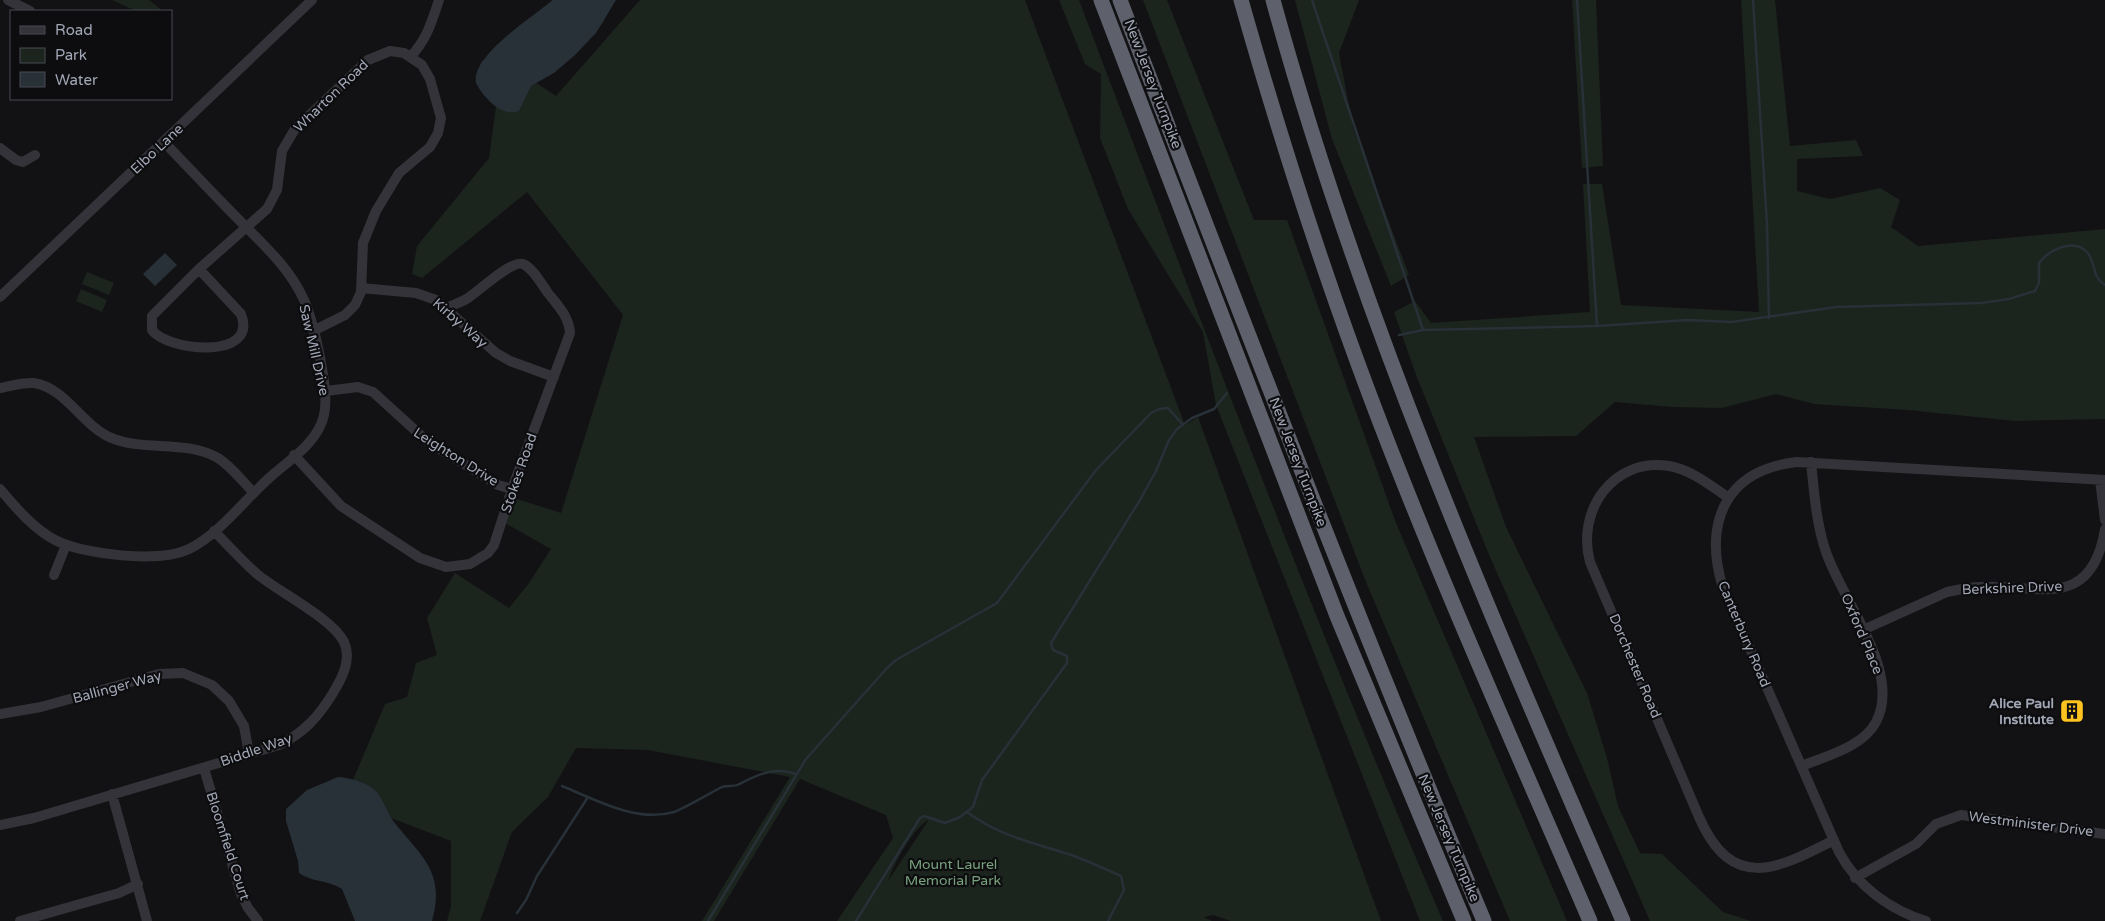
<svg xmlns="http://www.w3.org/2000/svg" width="2105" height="921" viewBox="0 0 2105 921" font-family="'Varela Round',sans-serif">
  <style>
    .green { fill: #1c241e; fill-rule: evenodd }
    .water { fill: #283038 }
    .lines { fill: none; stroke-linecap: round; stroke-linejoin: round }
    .stream { stroke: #283038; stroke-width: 2.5 }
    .minor { stroke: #333339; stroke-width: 10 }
    .highway { stroke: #5e616b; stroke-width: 15 }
    .labels { text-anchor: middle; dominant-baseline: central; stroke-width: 4.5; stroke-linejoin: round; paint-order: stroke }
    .street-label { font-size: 14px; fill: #a2a7b6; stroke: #0d0d0f }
    .poi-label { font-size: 14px; font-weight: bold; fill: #a2a7b6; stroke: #0d0d0f; text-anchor: end }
    .park-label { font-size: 14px; fill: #78a27d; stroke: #0d0d0f }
  </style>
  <rect width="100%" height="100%" fill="#121214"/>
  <path class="green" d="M112,0H149L163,11H136Z
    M552,0H613L603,23L535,82L556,96L640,0H1025L1185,425L1198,417L1381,921H1231L1213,915L1204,917L1212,921H837L893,838L886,815L800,779L714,921H702L790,777L648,750L576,748L548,797L512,832L480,921H447L451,906V841L391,818L353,780L385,704L407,697L416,663L437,655L427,618L455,573L509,608L529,583L551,549L503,522L511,497L561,513L623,315L527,192L422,278L412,274L417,246L489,158L496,106L476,83L481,62ZM928,820V821L888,881C894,863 912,830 928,820Z
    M1059,0H1079C1196,308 1312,618 1443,921H1420L1216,405L1203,332L1128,209L1100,138L1101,74L1085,64Z
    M1143,0H1167L1254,220H1287L1396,523L1567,921H1510L1366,582Z
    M1295,0H1359L1339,53L1353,127L1409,275L1391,286L1332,139Z
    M1572,0H1596L1603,166L1582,168Z
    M1741,0H1775L1790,146L1856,140L1863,156L1797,159V191L1830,199L1880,188L1900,200L1891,227L1918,246L2105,229V419L2015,421L1908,410L1814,404L1776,394L1722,408L1672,407L1615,402L1576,436L1474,437L1506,527L1587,693L1607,758L1618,806L1640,853L1662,854L1723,912L1751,921H1650L1487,550L1416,375L1394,312L1415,301L1431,323L1590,312L1583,184H1602L1621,305L1759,312Z
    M87,272L114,283L109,295L82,284Z
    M81,289L107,300L102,312L76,301Z"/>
  <path class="water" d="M553,0H616L596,33L575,55L554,73L531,86L519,111C502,118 483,97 476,83C471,55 533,17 553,0Z
    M165,253L177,265L155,286L143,274Z
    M338,777C351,778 371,783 379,795C385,804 388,814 394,822C421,856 446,872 432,921H355L342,889C328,880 311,882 299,873L298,861L286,821V809L307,790Z"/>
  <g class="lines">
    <path class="stream" d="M1312,0L1423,330
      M1577,0L1597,326
      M1753,0L1767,225L1769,318
      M1399,335L1423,330L1597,326L1687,320L1732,322L1836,307L1981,303L2009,299L2035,291L2039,283V263C2048,251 2073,237 2087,252C2096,262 2091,276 2105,285
      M562,786C596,800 637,823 674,812C687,807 708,794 722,787C727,785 733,787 737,785C758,775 773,766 796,774
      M967,812C1004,839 1034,842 1074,856C1090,862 1105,869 1121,876L1124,890L1108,921
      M517,913L526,900L537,876L588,797
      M708,921L806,759L887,668L896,660L997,603L1096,470L1151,413L1159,409L1168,408L1183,425
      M856,921L920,818L924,816L945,823L960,817L973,807L982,780L1067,663V656L1053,650L1051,643L1140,500L1156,471L1169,440L1177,429L1192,418L1214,409L1227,393"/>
    <path class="minor" d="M8,0L30,11
      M411,56C427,39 432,21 439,0
      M0,148L16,160L23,162L35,155
      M199,269L241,314C259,361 167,351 152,330V316L199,269L267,209L277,190L282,151L295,129L368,60L390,51L404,53L422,65L430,79L441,118L438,133L430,147L399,173L376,211L363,243L361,292L355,305L345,315L313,331
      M361,288L416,293L436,300L496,353L510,361L554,377
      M0,297L312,0
      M0,388C11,386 23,382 34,383C67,388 83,428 114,439C147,451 187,440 218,458C232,467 242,481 254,493
      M326,391L358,387L373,392L427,441L498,485L512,489
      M294,455L341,506L420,558L446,567L470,564L488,553L494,545L513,486L570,333C569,316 558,306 548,293C542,285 533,268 523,264C511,260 479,291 468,298C462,302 454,304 447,308
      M2100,480L2105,520
      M0,489C15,507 34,529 55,540C83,555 160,563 189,549C219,534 243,502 268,479C288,461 318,443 324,415C330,391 314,323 304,300C290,269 266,247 243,224C216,197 190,169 164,142
      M1729,498C1711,486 1692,470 1669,466C1613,457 1576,511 1590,562L1699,817C1732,892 1776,870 1834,840
      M54,575L66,545
      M1863,630L1947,592L1962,589C2025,577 2090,621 2105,529
      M0,714L41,707L159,674L183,673L212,685L229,701L244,726L249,754
      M1802,766C1826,756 1863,747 1876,722C1903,671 1840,598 1825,549C1816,521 1814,491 1811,462
      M204,768L241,894L248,908L258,921
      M112,794L147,921
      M0,825L34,818L279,745C304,733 319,716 333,693C342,678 352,660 344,642C333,619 279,592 257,574C242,561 228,545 214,531
      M1855,878L1916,844L1936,824L1961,815L2105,834
      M20,921L119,893L138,884
      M1926,921C1890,910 1857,886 1839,852L1722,585C1704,521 1726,470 1797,462L2105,480"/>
    <path class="highway" d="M1101,0L1337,616L1464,921
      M1120,0C1238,309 1356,616 1484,921
      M1241,0C1279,134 1321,266 1370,396C1437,574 1515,747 1590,921
      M1273,0C1360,318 1492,619 1623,921"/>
  </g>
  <defs>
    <symbol id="building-square" viewBox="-11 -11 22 22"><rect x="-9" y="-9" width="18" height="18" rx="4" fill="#ffc31f" stroke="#0d0d0f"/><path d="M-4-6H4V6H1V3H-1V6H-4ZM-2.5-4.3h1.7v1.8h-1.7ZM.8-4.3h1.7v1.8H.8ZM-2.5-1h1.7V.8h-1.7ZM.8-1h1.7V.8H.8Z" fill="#111"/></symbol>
  </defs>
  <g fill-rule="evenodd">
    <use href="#building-square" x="2058" y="697" width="28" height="28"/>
  </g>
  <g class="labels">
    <g class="street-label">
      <text transform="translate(1153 84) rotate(69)">New Jersey Turnpike</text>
      <text transform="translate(331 96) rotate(-44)">Wharton Road</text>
      <text transform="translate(157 149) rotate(-43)">Elbo Lane</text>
      <text transform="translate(460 323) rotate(41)">Kirby Way</text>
      <text transform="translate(314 350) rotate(77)">Saw Mill Drive</text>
      <text transform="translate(456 457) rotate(32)">Leighton Drive</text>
      <text transform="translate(1298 462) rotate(69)">New Jersey Turnpike</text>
      <text transform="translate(519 473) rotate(-71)">Stokes Road</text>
      <text transform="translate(2012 588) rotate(-2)">Berkshire Drive</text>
      <text transform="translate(1744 634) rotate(67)">Canterbury Road</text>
      <text transform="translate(1862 634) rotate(67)">Oxford Place</text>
      <text transform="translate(1635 666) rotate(67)">Dorchester Road</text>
      <text transform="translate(117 687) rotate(-15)">Ballinger Way</text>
      <text transform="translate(256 750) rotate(-19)">Biddle Way</text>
      <text transform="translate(2031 824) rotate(7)">Westminister Drive</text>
      <text transform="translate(1449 838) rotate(67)">New Jersey Turnpike</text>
      <text transform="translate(228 846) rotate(72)">Bloomfield Court</text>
    </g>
    <g class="poi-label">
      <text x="2054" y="703">Alice Paul<tspan x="2054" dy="16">Institute</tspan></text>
    </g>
    <g class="park-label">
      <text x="953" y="864">Mount Laurel<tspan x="953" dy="16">Memorial Park</tspan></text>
    </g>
  </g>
  <rect x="10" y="10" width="162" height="90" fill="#0d0d0f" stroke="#494b52"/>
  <rect x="20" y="26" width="25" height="8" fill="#333339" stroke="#494b52"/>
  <text x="55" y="35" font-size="15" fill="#a2a7b6">Road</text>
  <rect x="20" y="48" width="25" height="15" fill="#1c241e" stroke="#494b52"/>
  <text x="55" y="60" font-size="15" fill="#a2a7b6">Park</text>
  <rect x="20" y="72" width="25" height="15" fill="#283038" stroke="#494b52"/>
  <text x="55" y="85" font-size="15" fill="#a2a7b6">Water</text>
</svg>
